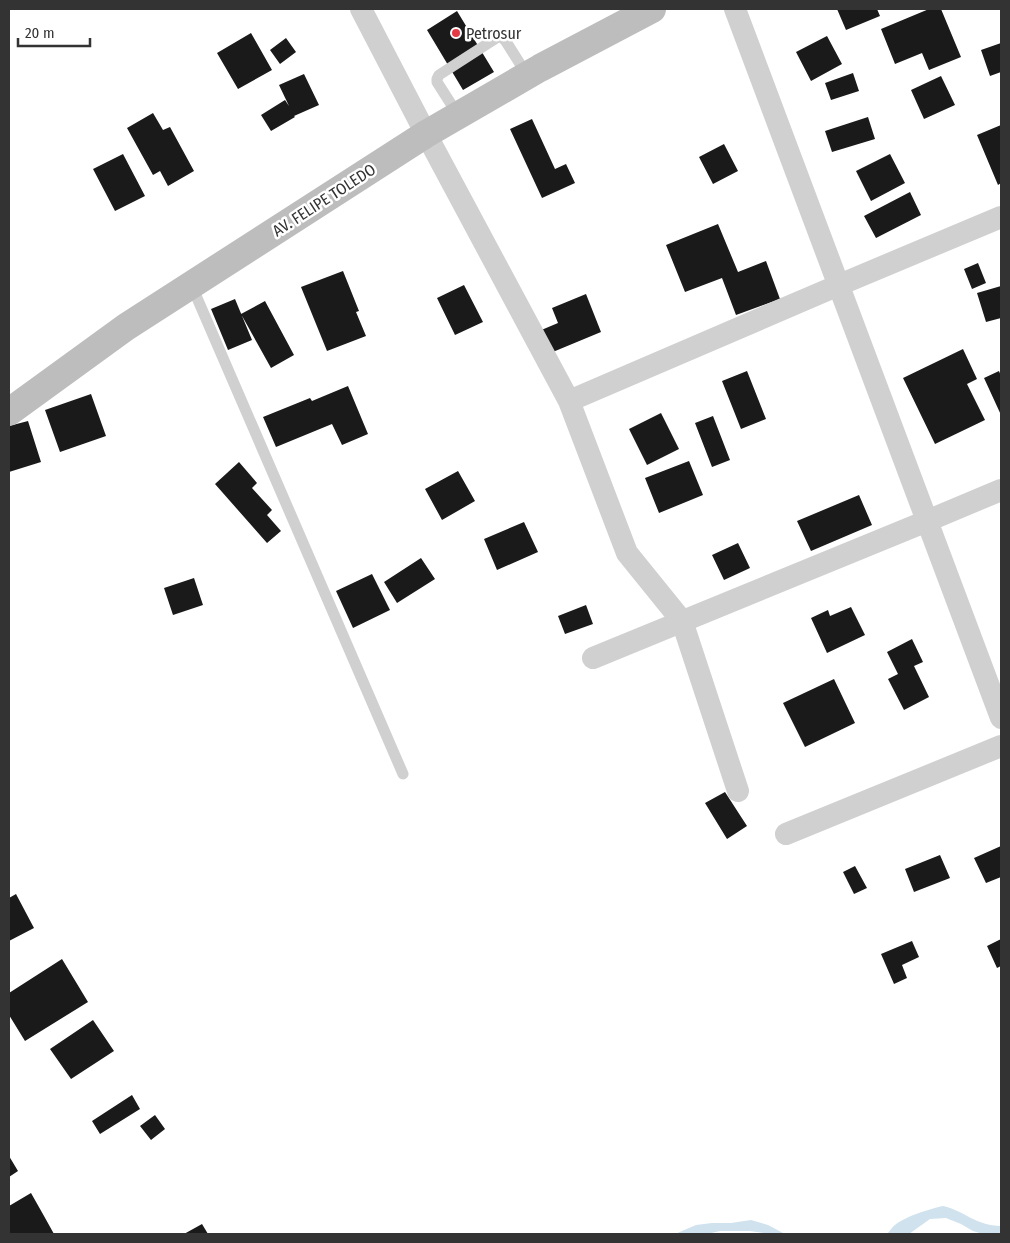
<svg xmlns="http://www.w3.org/2000/svg" width="1010" height="1243" viewBox="0 0 1010 1243" font-family="'Fira Sans Condensed',sans-serif">
  <style>
    .water { fill: #cfe2ee }
    .building { fill: #1a1a1a }
    .lines { fill: none; stroke-linecap: round; stroke-linejoin: round }
    .service { stroke: #d0d0d0; stroke-width: 11 }
    .minor { stroke: #d0d0d0; stroke-width: 22 }
    .secondary { stroke: #bdbdbd; stroke-width: 28 }
    .poi-dot { fill: #e63946; stroke: #fff; stroke-width: 2 }
    .labels { text-anchor: middle; dominant-baseline: central; stroke-width: 5; stroke-linejoin: round; paint-order: stroke }
    .poi-label { font-size: 16px; fill: #333; stroke: #fff; text-anchor: start }
    .street-label { font-size: 16px; fill: #333; stroke: #fff }
  </style>
  <rect width="100%" height="100%" fill="#fff"/>
  <path class="water" d="M943,1206C965,1211 976,1226 1001,1226V1234H983L973,1231L961,1224L946,1218L930,1219L909,1234H887C890,1231 892,1227 895,1225C906,1216 930,1209 943,1206Z
    M751,1220L768,1225L785,1234H770L750,1231H720L707,1234H675L696,1225L712,1223H731Z"/>
  <path class="building" d="M837,9H877L880,16L846,30Z
    M929,9H941L961,57L929,70L922,53L895,64L881,29Z
    M457,11L494,72L463,90L427,30Z
    M251,33L272,70L238,89L217,53Z
    M827,36L842,64L811,81L796,52Z
    M286,38L296,52L280,64L270,50Z
    M1001,43V72L990,76L981,50Z
    M853,73L859,91L831,100L825,83Z
    M304,74L319,105L294,116L295,117L271,131L261,115L285,100L289,106L279,85Z
    M941,76L955,105L924,119L911,90Z
    M153,113L163,130L170,127L194,171L168,186L160,171L153,175L127,128Z
    M868,117L875,139L832,152L825,131Z
    M532,119L555,169L566,164L575,183L542,198L510,129Z
    M1001,125V183L998,185L977,135Z
    M724,144L738,171L713,184L699,157Z
    M123,154L145,196L115,211L93,169Z
    M890,154L905,183L871,201L856,171Z
    M910,192L921,215L876,238L864,216Z
    M718,224L738,272L766,261L780,299L736,315L722,278L685,292L666,245Z
    M978,263L986,283L972,289L964,269Z
    M343,271L359,311L356,312L366,336L327,351L301,287Z
    M464,285L483,322L455,335L437,298Z
    M1001,286V318L986,322L977,293Z
    M586,294L601,332L548,354L539,331L558,323L552,308Z
    M235,299L252,340L228,350L211,309Z
    M265,301L294,355L271,368L241,314Z
    M963,349L977,379L967,384L985,420L935,444L903,378Z
    M747,371L766,419L741,429L722,381Z
    M999,371L1001,376V415L984,378Z
    M348,386L368,434L342,445L332,424L276,447L263,417L310,398L312,401Z
    M91,394L106,436L60,452L45,410Z
    M661,413L679,449L647,465L629,429Z
    M713,416L730,460L712,467L695,423Z
    M28,421L41,462L9,472V426Z
    M689,461L703,495L659,513L645,478Z
    M239,462L257,483L252,488L272,510L267,515L281,531L267,543L215,484Z
    M458,471L475,501L442,520L425,489Z
    M859,495L872,525L811,551L797,521Z
    M524,522L538,552L497,570L484,539Z
    M738,543L750,568L724,580L712,555Z
    M421,558L435,579L397,603L384,582Z
    M372,574L390,610L353,628L336,591Z
    M194,578L203,605L173,615L164,588Z
    M586,605L593,624L565,634L558,616Z
    M851,607L865,635L827,653L811,618L828,610L830,616Z
    M912,639L923,662L914,666L929,697L904,710L888,679L898,674L887,652Z
    M834,679L855,723L805,747L783,703Z
    M725,792L747,826L727,839L705,803Z
    M1001,846V877L986,883L974,858Z
    M940,855L950,878L914,892L905,869Z
    M855,866L867,888L854,894L843,872Z
    M16,894L34,928L9,941V898Z
    M1001,939V966L997,968L987,946Z
    M912,941L919,957L902,965L907,978L894,984L881,954Z
    M62,959L88,1002L25,1041L9,1015V993Z
    M93,1020L114,1051L71,1079L50,1049Z
    M132,1095L140,1109L100,1134L92,1121Z
    M155,1115L165,1129L151,1140L140,1126Z
    M9,1156L18,1171L9,1177Z
    M31,1193L44,1216L54,1234H9V1206Z
    M202,1224L208,1234H184Z"/>
  <g class="lines">
    <path class="service" d="M458,115L437,82V79L439,75L498,37H501L505,40L527,75
      M191,284L403,774"/>
    <path class="minor" d="M361,9L426,134L569,401L627,553L682,621L738,791
      M735,9L1001,718
      M569,401L839,285L1001,217
      M593,658L927,521L1001,490
      M786,834L1001,746"/>
    <path class="secondary" d="M9,412L126,327L426,134L540,68L652,9"/>
  </g>
  <circle class="poi-dot" cx="456" cy="33" r="5"/>
  <g class="labels">
    <g class="poi-label">
      <text x="466" y="33">Petrosur</text>
    </g>
    <g class="street-label">
      <text transform="translate(324 200) rotate(-33)">AV. FELIPE TOLEDO</text>
    </g>
  </g>
  <rect width="1010" height="1243" fill="none" stroke="#333333" stroke-width="20"/>
  <path d="M18 38v8h72v-8" fill="none" stroke="#333333" stroke-width="2.5"/>
  <text x="25" y="38" font-size="15" fill="#333333" stroke="#ffffff" stroke-width="4" paint-order="stroke">20 m</text>
</svg>
